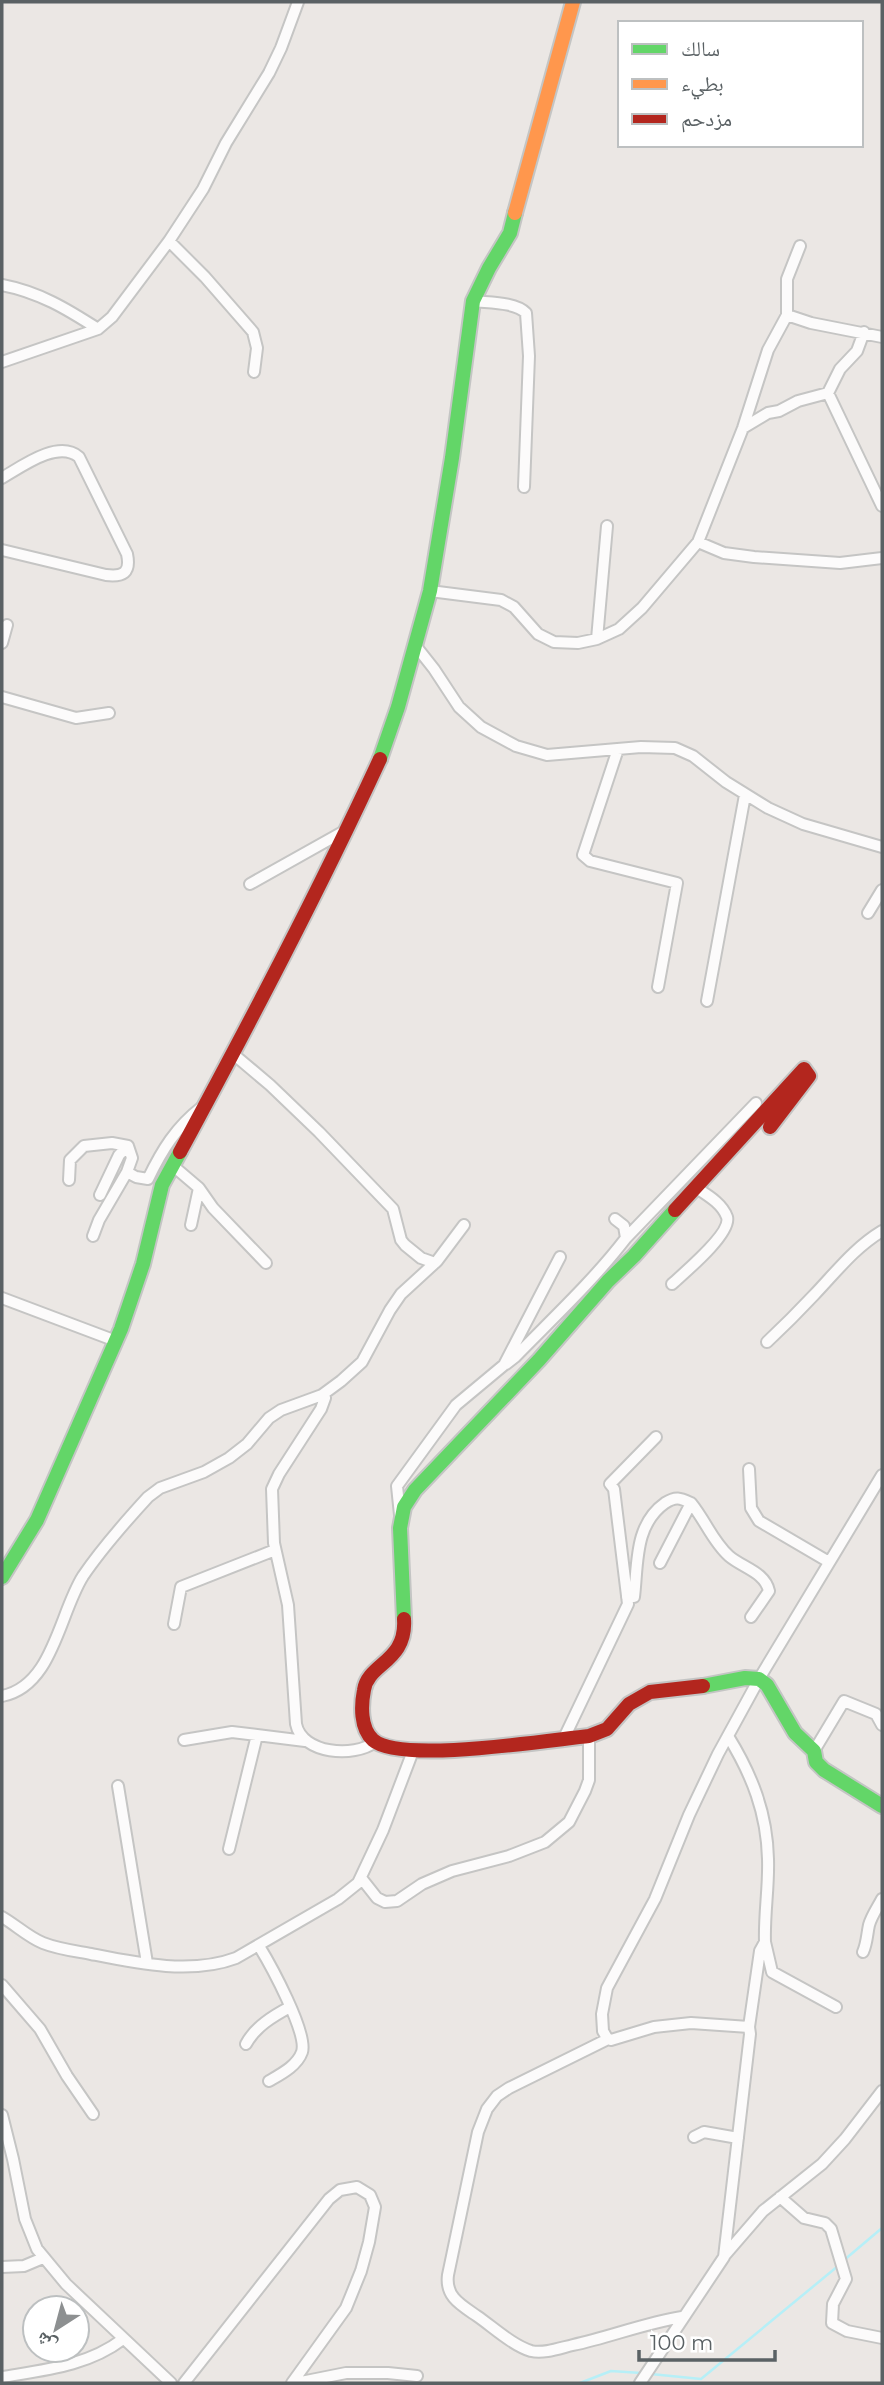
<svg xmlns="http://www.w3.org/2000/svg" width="884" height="2385" viewBox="0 0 884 2385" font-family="Montserrat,'Noto Naskh Arabic',sans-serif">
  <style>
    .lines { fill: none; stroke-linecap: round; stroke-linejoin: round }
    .stream { stroke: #b6eff7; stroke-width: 2.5 }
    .street-casing { stroke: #c5c5c4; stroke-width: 14 }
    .fast-casing { stroke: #c4c5c4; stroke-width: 18 }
    .slow-casing { stroke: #c4c5c4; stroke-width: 18 }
    .jam-casing { stroke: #c4c5c4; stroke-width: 18 }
    .street { stroke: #fcfbfb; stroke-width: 10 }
    .fast { stroke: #63d668; stroke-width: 14 }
    .slow { stroke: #ff974d; stroke-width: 14 }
    .jam { stroke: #b3261e; stroke-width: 14 }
  </style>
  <rect width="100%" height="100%" fill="#ebe7e4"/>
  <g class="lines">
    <path class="stream" d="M843,2261L882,2228
      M651,2374L701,2379L838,2266
      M580,2383L611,2371L641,2373"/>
    <defs>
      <path id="street" d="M169,241L205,277L253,332L257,348L254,372
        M2,285C39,292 67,309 98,329
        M473,301C489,303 515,302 526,313L529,356L524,487
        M787,315L811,323L882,337
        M2,362L98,329L112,317L169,241L203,189L226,143L269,73L281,48L298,2
        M828,393L882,506
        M743,428L768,413L779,411L798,401L828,393L840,369L857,351L864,332
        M2,478C21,467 58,439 79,457L127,554C131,573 123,577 106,575L2,550
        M698,542L724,553L754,557L840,563L882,558
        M430,591L501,600L514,607L538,634L554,642L578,643L597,639L619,629L642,608L698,542L743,428L768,350L787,315V279L800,246
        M597,639L607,526
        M2,643L7,625
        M415,645L434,669L459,707L481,727L516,746L547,755L641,747L675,748L693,756L726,782L768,808L803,824L882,847
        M2,697L76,718L109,713
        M618,749L583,855L590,861L677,883L658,987
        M250,884L348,829
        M868,913L882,890
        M707,1001L745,795
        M232,1053L270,1085L319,1132L393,1209L401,1240L405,1245L421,1258L435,1263
        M172,1165L199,1188L191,1225
        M69,1180L70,1160L84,1146L112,1143L128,1146
        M199,1188L213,1208L266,1263
        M100,1195L119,1155L128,1146L132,1158L127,1172
        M93,1236L99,1220L127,1172L136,1177L148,1179C162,1150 176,1127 202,1107
        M626,1238L756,1103
        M672,1284C684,1273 732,1233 727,1217C722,1203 707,1195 695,1187
        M2,1298L116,1341
        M767,1342C783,1327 799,1311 814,1295C836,1272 854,1248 882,1231
        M506,1364L515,1357C553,1318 593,1281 626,1238L624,1226L615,1219
        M322,1395L341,1381L362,1362L390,1310L401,1294L437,1261L464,1225
        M749,1469L751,1508L759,1521L829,1562
        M691,1503C705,1520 713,1542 729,1556C743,1568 765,1572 769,1591L751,1617
        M400,1515L397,1486L456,1405L504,1365L560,1257
        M627,1597H634C638,1564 634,1525 665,1503C676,1496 680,1498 691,1503L660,1563
        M174,1624L181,1587L275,1550
        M2,1696C53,1686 59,1614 83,1576C102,1548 126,1521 148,1497L160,1488L204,1472L229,1458L247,1444L269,1418L281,1410L322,1395L325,1398L321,1409L279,1474L272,1489L274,1543L288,1605L296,1724C302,1754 354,1758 375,1742
        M728,1736C752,1775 767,1813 768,1859C769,1887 764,1914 765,1942L760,1951L749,2027
        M564,1738L628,1604L614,1489L610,1484L656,1437
        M184,1740L232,1732L257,1735
        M814,1751L844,1701L876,1714L882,1725
        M118,1786L147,1963
        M229,1849L257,1735L305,1741
        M362,1879L377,1898L385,1902L397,1901L422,1884L452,1871L509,1856L545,1842L569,1822L585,1791L589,1780V1736
        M2,1917C16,1925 28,1937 43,1943C58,1949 75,1951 91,1954C136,1963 191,1975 236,1958L338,1899L358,1883L383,1830L413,1751
        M765,1942L772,1972L836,2007
        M259,1946C270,1964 308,2033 302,2052C297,2066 281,2074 269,2081
        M863,1952C867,1943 867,1934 869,1925C872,1915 878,1907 882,1899
        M2,1985L40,2029L67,2076L93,2114
        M608,2039L509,2088L497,2096L487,2109L478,2132L448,2275C445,2297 461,2305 477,2316C493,2327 512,2345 531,2351C544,2354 560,2348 573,2345C610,2337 645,2323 682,2317
        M246,2044C255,2027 273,2016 290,2007
        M2,2115L13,2159L25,2219L37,2249L66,2284L171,2383
        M694,2137L704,2132L738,2138
        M780,2197L804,2218L825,2223L831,2229L846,2279L833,2304L832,2323L847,2331L882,2338
        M725,2255L763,2211L822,2164L845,2139L882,2091
        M2,2267L24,2266L43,2258
        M2,2377C44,2370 88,2366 123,2339
        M184,2383L329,2199L340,2190L357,2187L370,2195L375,2207L369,2242L361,2271L346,2308L292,2383
        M296,2383L346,2373H388L417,2376
        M640,2383L724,2257L750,2034L749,2027L691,2023L654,2027L611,2040L607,2038L603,2031L602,2014L607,1988L655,1899L689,1815L718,1754L759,1679L882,1475"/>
      <path id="fast" d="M380,759L398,707L430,591L452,458L473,301L489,268L510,233L515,213
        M2,1577L37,1520L121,1329L143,1264L162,1185L180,1152
        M404,1619L400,1528L404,1507L415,1490L539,1360L608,1281L634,1256L675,1210
        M703,1686L745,1678L759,1679L767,1685L795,1733L814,1751L816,1762L824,1770L882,1806"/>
      <path id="slow" d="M515,213L573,2"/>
      <path id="jam" d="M180,1152C250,1022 318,893 380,759
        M675,1210L804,1069L809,1076L770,1127
        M404,1619C407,1662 368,1663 364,1690C361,1705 360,1728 373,1740C400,1764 549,1740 589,1736L607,1729L629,1704L650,1692L703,1686"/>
    </defs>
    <use href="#street" class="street-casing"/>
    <use href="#fast" class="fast-casing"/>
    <use href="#slow" class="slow-casing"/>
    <use href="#jam" class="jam-casing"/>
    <use href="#street" class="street"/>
    <use href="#fast" class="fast"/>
    <use href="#slow" class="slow"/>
    <use href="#jam" class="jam"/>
  </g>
  <rect width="884" height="2385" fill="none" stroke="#5a6164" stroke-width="7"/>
  <rect x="618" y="21" width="245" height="126" fill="#ffffff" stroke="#bdc0c1" stroke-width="2"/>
  <rect x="632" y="44" width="35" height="10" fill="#63d668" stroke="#bdc0c1" stroke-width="2"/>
  <text x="681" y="56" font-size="21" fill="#5a6164">سالك</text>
  <rect x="632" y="79" width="35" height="10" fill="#ff974d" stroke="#bdc0c1" stroke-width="2"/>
  <text x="681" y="91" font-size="21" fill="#5a6164">بطيء</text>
  <rect x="632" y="114" width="35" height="10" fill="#b3261e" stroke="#bdc0c1" stroke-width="2"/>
  <text x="681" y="126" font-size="21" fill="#5a6164">مزدحم</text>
  <g transform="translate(56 2329) rotate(216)"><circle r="33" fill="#ffffff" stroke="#bdc0c1" stroke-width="2"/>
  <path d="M0-5L12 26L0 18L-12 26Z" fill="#8d9091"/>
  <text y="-10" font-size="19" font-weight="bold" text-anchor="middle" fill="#5a6164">ش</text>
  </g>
  <path d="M639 2350v10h136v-10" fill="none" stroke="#5a6164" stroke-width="3.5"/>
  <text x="650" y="2350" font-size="21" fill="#5a6164" stroke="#ffffff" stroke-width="5" paint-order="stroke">100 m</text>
</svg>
